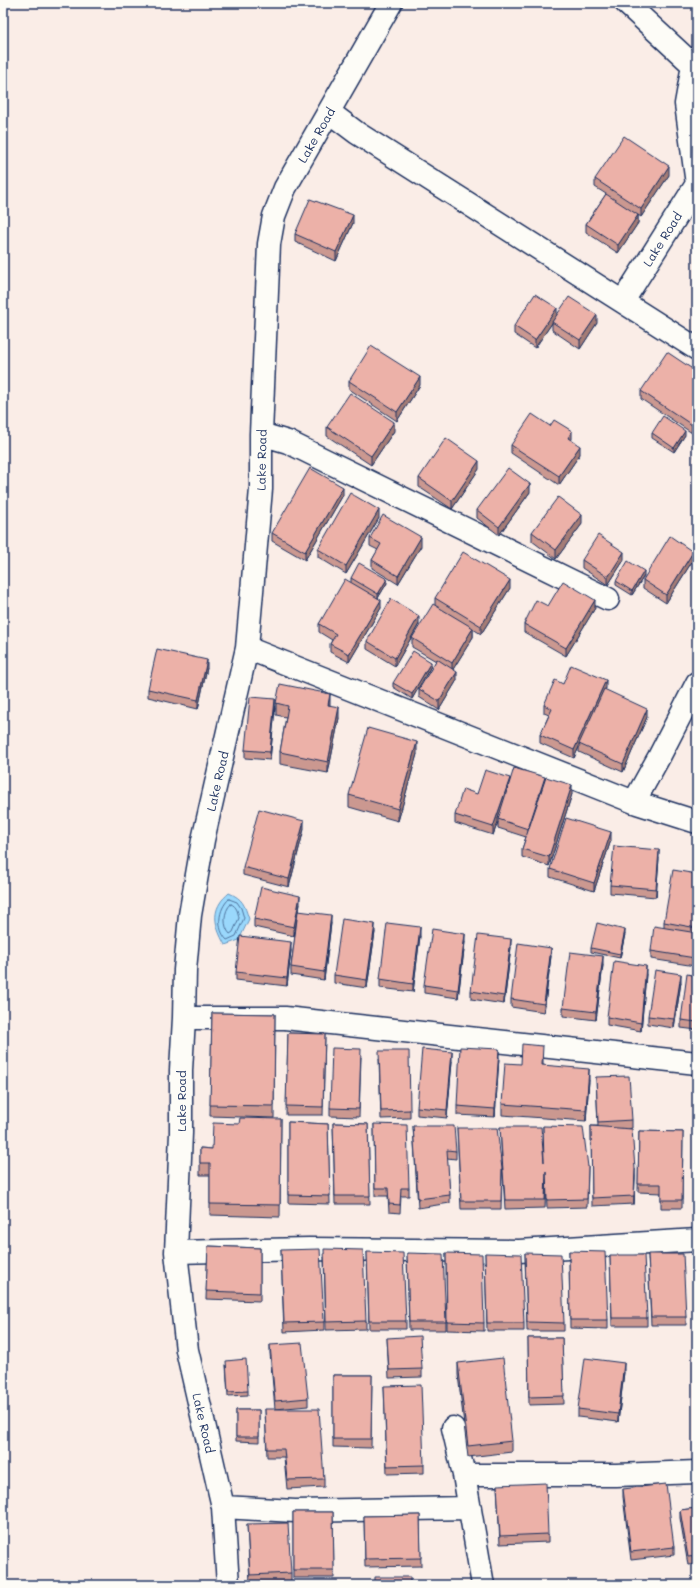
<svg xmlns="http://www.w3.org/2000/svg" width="700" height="1588" viewBox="0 0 700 1588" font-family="Mali,sans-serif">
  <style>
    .water { fill: #9ad8fc; stroke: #6794bd }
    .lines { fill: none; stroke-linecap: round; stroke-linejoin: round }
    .shore { stroke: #4e739d; stroke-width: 1 }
    .street-casing { stroke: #1b2f5e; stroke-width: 25 }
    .street { stroke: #fdfcf7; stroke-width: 22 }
    .wall { fill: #cb9890; stroke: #1b2f5e }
    .shaded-wall { fill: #a57c76; stroke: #1b2f5e }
    .building { fill: #ecb1a8; stroke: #1b2f5e }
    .labels { text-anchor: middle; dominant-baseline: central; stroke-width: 3.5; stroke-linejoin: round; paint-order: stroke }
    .street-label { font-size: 12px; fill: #1b2f5e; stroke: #fdfcf7 }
  </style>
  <rect width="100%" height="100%" fill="#faede7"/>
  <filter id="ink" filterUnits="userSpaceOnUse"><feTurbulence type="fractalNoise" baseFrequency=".025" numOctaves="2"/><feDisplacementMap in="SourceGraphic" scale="8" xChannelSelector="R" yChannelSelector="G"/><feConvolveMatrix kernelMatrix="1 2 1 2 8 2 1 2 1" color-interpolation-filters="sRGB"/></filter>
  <g filter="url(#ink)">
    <path class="water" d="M229,893C243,899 244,904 249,919L239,940L225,945C218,932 211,917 220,903C222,899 226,896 229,893Z"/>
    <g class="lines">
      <path class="shore" d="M229,899L237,902L241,908L244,918L236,936L227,940C216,929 218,909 229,899Z
        M231,904C237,906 238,913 239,918L233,932L230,934C223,927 223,911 231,904Z"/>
      <defs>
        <path id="street" d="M626,3L693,65L697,72
          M329,112L357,133L697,349
          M623,301L697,184L686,104L693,65L697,58
          M261,434L288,442L608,599
          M247,648L634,802L697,822
          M634,802L659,757L697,683
          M184,1018H285L697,1063
          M176,1252L309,1249L519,1251L697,1240
          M453,1428L464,1475L483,1585
          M464,1475H616L697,1472
          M223,1507L295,1511L470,1508
          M228,1585L223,1507L187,1350L176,1252L181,1133V1070L184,1018L185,970L190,915L203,840L247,648L261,489V434L269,244L274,216L285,188L391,3"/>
      </defs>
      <use href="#street" class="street-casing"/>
      <use href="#street" class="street"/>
    </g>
    <path class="wall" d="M669,175L641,217L638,215V223L618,253L586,232V224L606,194L595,187V179Z
      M353,223L336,261L295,242V234Z
      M557,315L597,323L580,349L552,330V323L535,348L514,334V326Z
      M697,372L692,433L641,399V391Z
      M349,381L420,385L397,421L349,389Z
      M550,426L572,439L571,440L580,454L559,485L511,453V445Z
      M327,427L394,431L371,465L327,436Z
      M652,433L685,435L674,452L652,438Z
      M697,447V460L695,458V450Z
      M479,469L452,509L419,487V478Z
      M530,492L499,535L477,518V510Z
      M343,495L305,560L272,541V533Z
      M379,518L346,574L318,557V549Z
      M582,524L556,559L532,541V532Z
      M370,538L421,546L398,584L372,568V560L378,550L370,546Z
      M582,560H624L608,585L582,568Z
      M693,560L666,603L643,588V580Z
      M644,576L632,595L616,585V581Z
      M351,578L387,583L378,598L381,608L349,662L330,652V644L332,640L319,632V624L351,582Z
      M510,588L481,634L473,629V637L453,669L457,680L439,710L419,697V689L436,661L412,647V638L435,606V598Z
      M595,608L566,656L524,632V624Z
      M419,624L395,666L367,649V641Z
      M431,666L412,699L393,687V683Z
      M207,668L198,709L148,697V689Z
      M563,684L606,688L605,690L647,717L623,772L579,752V747L574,758L540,743V735L549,715L544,713V705Z
      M276,703L330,705L339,718L328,773L280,764V752L286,717L276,715Z
      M275,708L270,760L245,758V750Z
      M417,754L398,821L349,807V795Z
      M545,780L572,794L549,866L522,857V849L526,837L498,828V822L493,835L455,823V815L477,794L510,782Z
      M304,829L289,887L243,875V867Z
      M611,840L594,891L550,877V869Z
      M659,858L656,897L610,893V885Z
      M697,874V956L695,966L651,959V951L664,928V922Z
      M300,904L299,911L331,923L324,980L291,975V967L297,921L294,936L254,927V919Z
      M375,932L367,988L334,983V975Z
      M625,934L620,958L591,952V948Z
      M420,936L413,992L380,988V979Z
      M465,942L458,998L424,993V985Z
      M511,947L504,1004L471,999V991Z
      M291,950L287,986L236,980V972Z
      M551,956L544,1012L511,1007V999Z
      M603,965L596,1020L563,1016V1008Z
      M646,974L641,1031L607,1025V1017Z
      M697,976V1030L681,1028V1020Z
      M681,982L674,1028L648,1024V1016Z
      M212,1013L275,1014L274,1118L210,1116Z
      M288,1033L325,1034L323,1115H286Z
      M361,1057L359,1117L330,1116V1108Z
      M499,1057L495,1117L457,1115V1106Z
      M543,1057V1065L589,1080L586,1121L502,1115V1104L521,1064Z
      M379,1059L410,1110V1118L381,1119Z
      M452,1061L447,1118L417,1115V1107Z
      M596,1077L632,1120V1128L628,1129L635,1177L634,1204L592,1206L591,1126H598Z
      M281,1119L280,1217L210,1215V1175H200V1148L212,1149L239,1124Z
      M288,1122L328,1124L330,1204L288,1203Z
      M333,1123L368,1124L370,1204H335Z
      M374,1124L409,1188V1196H401L400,1213L389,1212L388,1196H375Z
      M413,1126L456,1151V1159L447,1158L450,1195V1203L418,1208Z
      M543,1126L588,1167L587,1207L547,1208L546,1179L545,1208L505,1209L500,1127L544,1157Z
      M457,1128L502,1169L501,1209H461Z
      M639,1131L683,1132L682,1208H661V1193L638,1192Z
      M208,1246L260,1248V1301L206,1299Z
      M281,1250L324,1322V1330L284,1332Z
      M569,1251L608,1320V1329L570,1328Z
      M367,1252L406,1321V1329H369Z
      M407,1253L446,1322V1330H409Z
      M446,1253L484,1323V1331L447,1330Z
      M485,1253L524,1323V1331H487Z
      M525,1253L564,1323V1331H527Z
      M648,1254L686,1317V1325H651Z
      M610,1255L647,1318V1326H612Z
      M694,1255H697V1323L694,1263Z
      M324,1257L366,1321V1329L326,1330Z
      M387,1338L422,1369V1377L389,1378Z
      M528,1338H562L564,1404L529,1405Z
      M270,1345L308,1398V1406L275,1409L270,1353Z
      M458,1363L512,1441V1452L468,1457L458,1375Z
      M226,1365L248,1391V1395L228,1396Z
      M624,1372L618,1422L578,1417V1409Z
      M333,1375H372L371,1448L333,1447Z
      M384,1386L424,1465V1473L387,1474Z
      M265,1409L324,1479V1487L287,1489L284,1457H267Z
      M236,1410H259V1442L236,1441Z
      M497,1485L548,1534V1542L500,1544Z
      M623,1489L674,1547V1555L631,1560L623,1497Z
      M697,1508V1564L688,1565L680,1518V1510Z
      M293,1512H333L334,1578H293Z
      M420,1515L421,1566L365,1567L364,1516Z
      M247,1524L291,1573V1582L250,1583Z"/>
    <path class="shaded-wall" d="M669,166V175L641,217V209Z
      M353,215V223L336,261V252Z
      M638,215V223L618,253V245Z
      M557,308V316L552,322V323L535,348V340Z
      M597,315V323L580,349V340Z
      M420,377V385L397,421V412Z
      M697,418V427L692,433V425Z
      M394,422V431L371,465V456Z
      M572,431V439L568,446V438Z
      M685,431V435L674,452V448Z
      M580,446V454L559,485V476Z
      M479,461V469L452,509V501Z
      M530,484V492L499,535V527Z
      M343,487V495L305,560V552Z
      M379,510V518L346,574V566Z
      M582,515V524L556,559V550Z
      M421,537V546L398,584V576Z
      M624,552V560L608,585V577Z
      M693,552V560L666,603V595Z
      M644,571V576L632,595V591Z
      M387,579V583L378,598V594Z
      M510,580V588L481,634V626Z
      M381,600V608L349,662V654Z
      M595,600V608L566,656V648Z
      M419,616V624L395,666V658Z
      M473,628V637L452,671V663Z
      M207,660V668L198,709V700Z
      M431,662V666L412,699V694Z
      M457,672V680L439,710V701Z
      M606,680V688L580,745L579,744V747L574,758V750Z
      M330,694V706L328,705Z
      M275,699V708L270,760V752Z
      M339,707V718L328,773V762Z
      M647,709V717L623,772V764Z
      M417,742V754L398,821V809Z
      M545,777V786L528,837V829Z
      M510,778V786L498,819V822L493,835V827Z
      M572,785V794L549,866V857Z
      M304,821V829L289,887V879Z
      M611,832V840L594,891V883Z
      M659,850V858L656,897V889Z
      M300,896V904L294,936V927Z
      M331,915V923L324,980V972Z
      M375,924V932L367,988V980Z
      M420,927V936L413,992V984Z
      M625,930V934L620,958V954Z
      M465,934V942L458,998V990Z
      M511,939V947L504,1004V996Z
      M291,942V950L287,986V978Z
      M551,948V956L544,1012V1004Z
      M697,948V956L695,966V958Z
      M603,956V965L596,1020V1012Z
      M646,966V974L641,1031V1023Z
      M681,974V982L674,1028V1019Z
      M499,1049V1057L495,1117V1109Z
      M452,1052V1061L447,1118V1110Z
      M589,1069V1080L586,1121V1110Z
      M635,1169V1177L634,1204V1196Z
      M624,1363V1372L618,1422V1414Z"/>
    <path class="building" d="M624,136L669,166L641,209L595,179Z
      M606,194L638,215L618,245L586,224Z
      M310,199L353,215L336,252L295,234Z
      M535,294L557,308L535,340L514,326Z
      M569,297L597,315L580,340L552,322Z
      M371,346L420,377L397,412L349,381Z
      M667,352L697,372V418L692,425L641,391Z
      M350,393L394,422L371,456L327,427Z
      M532,414L550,426L554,420L572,431L568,438L580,446L559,476L511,445Z
      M663,416L685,431L674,448L652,433Z
      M446,438L479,461L452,501L419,478Z
      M697,447V452L695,450Z
      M310,468L343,487L305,552L272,533Z
      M508,468L530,484L499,527L477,510Z
      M350,493L379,510L346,566L318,549Z
      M558,497L582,515L556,550L532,532Z
      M383,515L421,537L398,576L372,560L381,544L370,538Z
      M598,535L624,552L608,577L582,560Z
      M670,536L693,552L666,595L643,580Z
      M463,552L510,580L481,626L435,598Z
      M628,561L644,571L632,591L616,581Z
      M359,563L387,579L378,594L351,578Z
      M345,579L381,600L349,654L330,644L336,634L319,624Z
      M563,581L595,600L566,648L524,624L536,600L548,606Z
      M391,599L419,616L395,658L367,641Z
      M433,604L473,628L452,663L412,638Z
      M157,649L207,660L198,700L148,689Z
      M413,651L431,662L412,694L393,683Z
      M437,659L457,672L439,701L419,689Z
      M571,665L606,680L574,750L540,735L552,709L544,705L555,680L563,684Z
      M280,684L330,694L328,705L339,707L328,762L280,752L288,706L276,703Z
      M604,689L647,709L623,764L579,744Z
      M250,697L275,699L270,752L245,750Z
      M368,728L417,742L398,809L349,795Z
      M514,768L545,777L528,829L498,819Z
      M485,770L510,778L493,827L455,815L463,789L477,794Z
      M546,777L572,785L549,857L522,849Z
      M259,809L304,821L289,879L243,867Z
      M566,818L611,832L594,883L550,869Z
      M614,846L659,850L656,889L610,885Z
      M673,870L697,874V928L664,922Z
      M261,887L300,896L294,927L254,919Z
      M298,911L331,915L324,972L291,967Z
      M342,919L375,924L367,980L334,975Z
      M387,923L420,927L413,984L380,979Z
      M597,923L625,930L620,954L591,948Z
      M654,926L697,933V948L695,958L651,951Z
      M432,929L465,934L458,990L424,985Z
      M478,935L511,939L504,996L471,991Z
      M240,936L291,942L287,978L236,972Z
      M518,943L551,948L544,1004L511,999Z
      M570,952L603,956L596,1012L563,1008Z
      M614,961L646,966L641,1023L607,1017Z
      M655,970L681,974L674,1019L648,1016Z
      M687,974L697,976V1022L681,1020Z
      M212,1013L275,1014L274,1106L210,1105Z
      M288,1033L325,1034L323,1107L286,1106Z
      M522,1044L543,1046L542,1065L589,1069L586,1110L502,1104L505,1063L521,1064Z
      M460,1047L499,1049L495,1109L457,1106Z
      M332,1048L361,1049L359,1109L330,1108Z
      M422,1049L452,1052L447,1110L417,1107Z
      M379,1051H409L410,1110L381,1111Z
      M629,1076L632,1120L598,1122L596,1077Z
      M240,1118L281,1119L280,1205L210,1204V1163H200V1148L212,1149L213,1123L239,1124Z
      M288,1122L328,1124L330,1196L288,1195Z
      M333,1123L368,1124L370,1196H335Z
      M374,1124L407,1125L409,1188H401L400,1205L389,1204L388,1188H375Z
      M413,1126H454L456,1151L447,1150L450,1195L418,1199Z
      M543,1126L583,1127L588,1167L587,1199L547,1200L546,1171L545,1200H505L500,1127H541L544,1162Z
      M591,1126L632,1129L635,1169L634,1196L592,1198Z
      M457,1128H497L502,1169L501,1201H461Z
      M639,1131L683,1132L682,1200H661V1184H638Z
      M208,1246L260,1248V1293L206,1291Z
      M320,1249L324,1322L284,1323L281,1250Z
      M324,1249L363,1250L366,1321L326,1322Z
      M569,1251L605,1252L608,1320H570Z
      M367,1252L403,1253L406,1321H369Z
      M407,1253L443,1254L446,1322H409Z
      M446,1253L482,1254L484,1323L447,1322Z
      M485,1253L521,1254L524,1323H487Z
      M525,1253L561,1254L564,1323L527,1322Z
      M648,1254H683L686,1317H651Z
      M610,1255H644L647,1318H612Z
      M694,1255H697V1315Z
      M420,1336L422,1369L389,1370L387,1338Z
      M528,1338H562L564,1396L529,1397Z
      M302,1343L308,1398L275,1401L270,1345Z
      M503,1358L512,1441L468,1446L458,1363Z
      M585,1358L624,1363L618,1414L578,1409Z
      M246,1359L248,1391L228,1392L226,1361Z
      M333,1375H372L371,1439H333Z
      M421,1385L424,1465L387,1466L384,1386Z
      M265,1409H319L324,1479L287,1480L284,1449H267Z
      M236,1410H259V1437H236Z
      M546,1483L548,1534L500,1536L497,1485Z
      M666,1484L674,1547L631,1552L623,1489Z
      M697,1508V1556L688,1557L680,1510Z
      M293,1512H333L334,1570H293Z
      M420,1515L421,1558L365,1559L364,1516Z
      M288,1523L291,1573L250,1575L247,1524Z
      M375,1577H410V1585H375Z
      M337,1582V1585H290Z"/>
  </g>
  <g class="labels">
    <g class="street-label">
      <text transform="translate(316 135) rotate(-60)">Lake Road</text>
      <text transform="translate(662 239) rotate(-58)">Lake Road</text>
      <text transform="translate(261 460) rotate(-89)">Lake Road</text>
      <text transform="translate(217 781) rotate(-77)">Lake Road</text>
      <text transform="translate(181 1101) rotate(-90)">Lake Road</text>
      <text transform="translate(204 1423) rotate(77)">Lake Road</text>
    </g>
  </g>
  <rect width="700" height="1588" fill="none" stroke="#fdfcf7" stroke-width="16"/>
  <rect x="8" y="8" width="684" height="1572" fill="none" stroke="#1b2f5e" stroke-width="1.5" filter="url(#ink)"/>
</svg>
